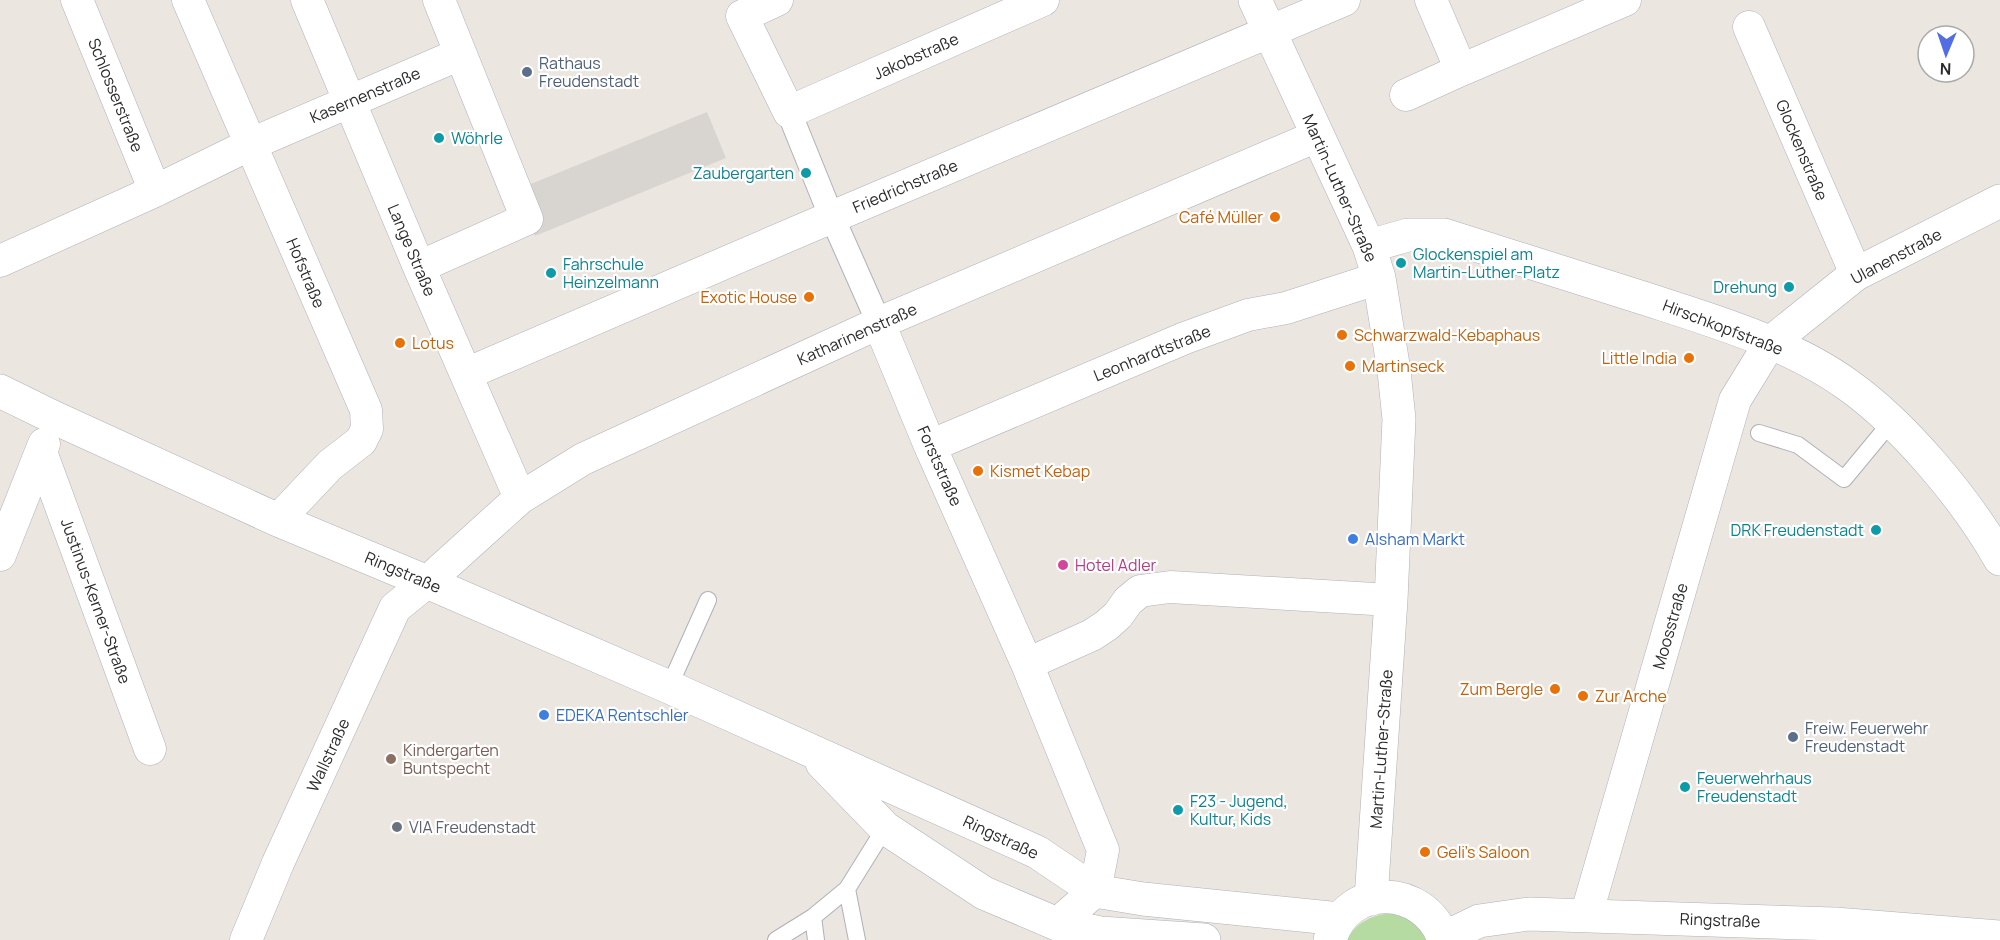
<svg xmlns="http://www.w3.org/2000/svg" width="2000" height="940" viewBox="0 0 2000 940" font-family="Manrope,sans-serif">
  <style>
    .green { fill: #b5dba2 }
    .plaza { fill: #d8d5d1 }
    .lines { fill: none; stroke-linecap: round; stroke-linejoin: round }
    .service-casing { stroke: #afb1ba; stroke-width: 18 }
    .pedestrian-casing { stroke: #afb1ba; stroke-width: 26 }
    .minor-casing { stroke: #afb1ba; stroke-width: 33 }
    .tertiary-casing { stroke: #afb1ba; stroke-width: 34 }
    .secondary-casing { stroke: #afb1ba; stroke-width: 34 }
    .service { stroke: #fff; stroke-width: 16 }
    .pedestrian { stroke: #fff; stroke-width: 24 }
    .minor { stroke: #fff; stroke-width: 32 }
    .tertiary { stroke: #fff; stroke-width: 33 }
    .secondary { stroke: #fff; stroke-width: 33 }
    .service-dot { fill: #5c6f8a; stroke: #fff; stroke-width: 2 }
    .culture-dot { fill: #0f9aa8; stroke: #fff; stroke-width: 2 }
    .food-dot { fill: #e8710a; stroke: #fff; stroke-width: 2 }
    .shop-dot { fill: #3f7fe0; stroke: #fff; stroke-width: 2 }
    .hotel-dot { fill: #d1479c; stroke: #fff; stroke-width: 2 }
    .education-dot { fill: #8d6e63; stroke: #fff; stroke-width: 2 }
    .worship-dot { fill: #6b7280; stroke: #fff; stroke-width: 2 }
    .labels { text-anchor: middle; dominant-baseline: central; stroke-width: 4.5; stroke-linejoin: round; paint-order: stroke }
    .street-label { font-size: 16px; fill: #2b2b2b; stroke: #fff }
    .service-label { font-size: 16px; fill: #4e5e75; stroke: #fff; text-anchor: start }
    .culture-label { font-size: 16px; fill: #0d838f; stroke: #fff; text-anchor: start }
    .food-label { font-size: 16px; fill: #c56008; stroke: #fff; text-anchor: start }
    .shop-label { font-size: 16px; fill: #366cbe; stroke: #fff; text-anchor: start }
    .hotel-label { font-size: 16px; fill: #b23c85; stroke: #fff; text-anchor: start }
    .education-label { font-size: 16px; fill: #785e54; stroke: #fff; text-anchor: start }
    .worship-label { font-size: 16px; fill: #5b616d; stroke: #fff; text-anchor: start }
  </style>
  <rect width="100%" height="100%" fill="#ebe6df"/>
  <path class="green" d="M1390,913C1407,917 1419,924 1427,940H1347C1357,922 1370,916 1390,913Z"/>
  <path class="plaza" d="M707,112L726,158L535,236L516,190Z"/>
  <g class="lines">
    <defs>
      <path id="service" d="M1759,433L1798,445L1844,479L1892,421
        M669,687L708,600
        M847,889L857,940
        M813,917L816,940
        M776,940L813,917L847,889L885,828"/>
      <path id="pedestrian" d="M789,112L825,201L879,323"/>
      <path id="minor" d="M77,0L155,191
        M188,0L366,410L367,429L361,441L330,465L278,520
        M307,0L419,267L520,498
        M777,0L742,16L789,112L1043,0
        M1431,0L1461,70L1625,0
        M1749,27L1856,274
        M1406,95L1461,70
        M0,261L155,191L251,144L460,54
        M419,267L527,219L439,0
        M879,323L930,446L1027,664L1103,850L1095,891L1057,924
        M466,374L832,217L1344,0
        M930,446L1185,338L1248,315L1286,308L1379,278
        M41,452L150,749
        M0,555L44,444
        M1027,664L1092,635L1107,625L1118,615L1128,601L1140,591L1170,587L1391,600
        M1586,916L1735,400L1770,343
        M246,940L278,863L395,608L427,582L520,498L583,459L879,323L1317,136"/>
      <path id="tertiary" d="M0,391L55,418L278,520L427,582L669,687L1037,852L1095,891L1143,899L1340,919
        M822,763L885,828L984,893L1057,924L1100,933L1204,940"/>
      <path id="secondary" d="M1255,0L1369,246L1379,278L1394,371L1399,419L1391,600L1371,899
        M1369,246L1408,235H1444C1510,256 1577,277 1643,298C1711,320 1790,343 1848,385C1904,425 1966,499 2000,559
        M1770,343L1856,274L2000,201
        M1444,938L1479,921L1529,914L1835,924L2000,937
        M1330,940C1347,881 1425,884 1444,940"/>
    </defs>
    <use href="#service" class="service-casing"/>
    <use href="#pedestrian" class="pedestrian-casing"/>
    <use href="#minor" class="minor-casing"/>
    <use href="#tertiary" class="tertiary-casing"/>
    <use href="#secondary" class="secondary-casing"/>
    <use href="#service" class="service"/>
    <use href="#pedestrian" class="pedestrian"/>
    <use href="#minor" class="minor"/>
    <use href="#tertiary" class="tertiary"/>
    <use href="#secondary" class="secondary"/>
  </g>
  <g class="service-dot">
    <circle cx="527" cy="72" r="6"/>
    <circle cx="1793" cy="737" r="6"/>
  </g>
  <g class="culture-dot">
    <circle cx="439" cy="138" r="6"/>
    <circle cx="806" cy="173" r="6"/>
    <circle cx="1401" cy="263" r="6"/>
    <circle cx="551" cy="273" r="6"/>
    <circle cx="1789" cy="287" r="6"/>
    <circle cx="1876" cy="530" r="6"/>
    <circle cx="1685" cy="787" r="6"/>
    <circle cx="1178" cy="810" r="6"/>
  </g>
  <g class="food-dot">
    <circle cx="1275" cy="217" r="6"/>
    <circle cx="809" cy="297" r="6"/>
    <circle cx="1342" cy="335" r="6"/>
    <circle cx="400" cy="343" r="6"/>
    <circle cx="1689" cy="358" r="6"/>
    <circle cx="1350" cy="366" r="6"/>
    <circle cx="978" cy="471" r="6"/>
    <circle cx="1555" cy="689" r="6"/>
    <circle cx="1583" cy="696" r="6"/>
    <circle cx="1425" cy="852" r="6"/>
  </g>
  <g class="shop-dot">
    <circle cx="1353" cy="539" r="6"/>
    <circle cx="544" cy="715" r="6"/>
  </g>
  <circle class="hotel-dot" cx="1063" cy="565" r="6"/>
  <circle class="education-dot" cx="391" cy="759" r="6"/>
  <circle class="worship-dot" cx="397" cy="827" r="6"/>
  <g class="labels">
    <g class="street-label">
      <text transform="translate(916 56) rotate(-24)">Jakobstraße</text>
      <text transform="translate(116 95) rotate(68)">Schlosserstraße</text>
      <text transform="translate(365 95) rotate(-23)">Kasernenstraße</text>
      <text transform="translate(1802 150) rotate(67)">Glockenstraße</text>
      <text transform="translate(905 186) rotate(-23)">Friedrichstraße</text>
      <text transform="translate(1340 188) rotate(66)">Martin-Luther-Straße</text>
      <text transform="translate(412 250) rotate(67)">Lange Straße</text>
      <text transform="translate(1896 256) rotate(-28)">Ulanenstraße</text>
      <text transform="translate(306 273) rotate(67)">Hofstraße</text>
      <text transform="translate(1723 327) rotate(21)">Hirschkopfstraße</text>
      <text transform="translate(857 334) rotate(-24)">Katharinenstraße</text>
      <text transform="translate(1152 353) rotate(-22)">Leonhardtstraße</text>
      <text transform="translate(940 466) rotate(66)">Forststraße</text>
      <text transform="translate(403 572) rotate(23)">Ringstraße</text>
      <text transform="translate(96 601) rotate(70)">Justinus-Kerner-Straße</text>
      <text transform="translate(1670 626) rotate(-74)">Moosstraße</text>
      <text transform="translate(1381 749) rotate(-86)">Martin-Luther-Straße</text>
      <text transform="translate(328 755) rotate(-65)">Wallstraße</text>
      <text transform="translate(1001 837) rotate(25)">Ringstraße</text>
      <text transform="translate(1720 920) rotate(2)">Ringstraße</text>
    </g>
    <g class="service-label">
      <text x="539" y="63">Rathaus<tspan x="539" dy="18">Freudenstadt</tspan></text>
      <text x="1805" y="728">Freiw. Feuerwehr<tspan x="1805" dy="18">Freudenstadt</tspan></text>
    </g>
    <g class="culture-label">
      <text x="451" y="138">Wöhrle</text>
      <text x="794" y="173" text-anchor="end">Zaubergarten</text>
      <text x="1413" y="254">Glockenspiel am<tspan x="1413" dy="18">Martin-Luther-Platz</tspan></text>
      <text x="563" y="264">Fahrschule<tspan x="563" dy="18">Heinzelmann</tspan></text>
      <text x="1777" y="287" text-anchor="end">Drehung</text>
      <text x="1864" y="530" text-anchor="end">DRK Freudenstadt</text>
      <text x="1697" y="778">Feuerwehrhaus<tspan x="1697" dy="18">Freudenstadt</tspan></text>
      <text x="1190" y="801">F23 - Jugend,<tspan x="1190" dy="18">Kultur, Kids</tspan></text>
    </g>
    <g class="food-label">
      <text x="1263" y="217" text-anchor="end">Café Müller</text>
      <text x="797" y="297" text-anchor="end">Exotic House</text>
      <text x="1354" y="335">Schwarzwald-Kebaphaus</text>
      <text x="412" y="343">Lotus</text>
      <text x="1677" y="358" text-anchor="end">Little India</text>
      <text x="1362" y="366">Martinseck</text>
      <text x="990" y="471">Kismet Kebap</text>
      <text x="1543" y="689" text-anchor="end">Zum Bergle</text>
      <text x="1595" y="696">Zur Arche</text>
      <text x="1437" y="852">Geli's Saloon</text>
    </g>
    <g class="shop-label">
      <text x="1365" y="539">Alsham Markt</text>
      <text x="556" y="715">EDEKA Rentschler</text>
    </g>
    <g class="hotel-label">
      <text x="1075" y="565">Hotel Adler</text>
    </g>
    <g class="education-label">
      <text x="403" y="750">Kindergarten<tspan x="403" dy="18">Buntspecht</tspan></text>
    </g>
    <g class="worship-label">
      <text x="409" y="827">VIA Freudenstadt</text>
    </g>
  </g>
  <g transform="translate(1946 54) rotate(182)"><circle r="28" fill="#ffffff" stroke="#aaaaaa" stroke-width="1.5"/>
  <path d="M0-4.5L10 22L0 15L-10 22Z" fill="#526ee4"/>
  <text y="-9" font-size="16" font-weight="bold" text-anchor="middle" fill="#2b2b2b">N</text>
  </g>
</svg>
